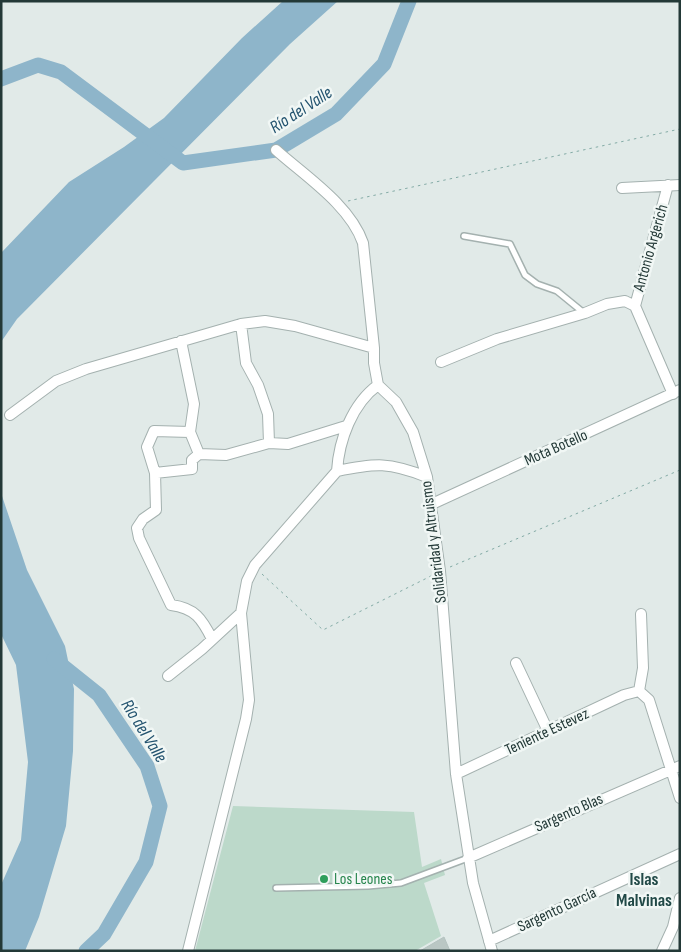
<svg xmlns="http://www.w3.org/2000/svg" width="681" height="952" viewBox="0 0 681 952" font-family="'Sofia Sans Condensed',sans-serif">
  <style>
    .green { fill: #bcd9ca }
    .water { fill: #8eb5ca }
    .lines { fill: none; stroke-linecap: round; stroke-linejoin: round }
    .river { stroke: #8eb5ca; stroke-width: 15 }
    .building { fill: #bac7c4; stroke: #b4c3c0 }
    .service-casing { stroke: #a4b1af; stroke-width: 8 }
    .minor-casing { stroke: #a4b1af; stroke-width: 12 }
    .path { stroke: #84aba6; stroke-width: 1; stroke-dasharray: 2.5 4; stroke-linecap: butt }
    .service { stroke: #fff; stroke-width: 5 }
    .minor { stroke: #fff; stroke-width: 10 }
    .leisure-dot { fill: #2e9e5b; stroke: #f1f7f5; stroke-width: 2 }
    .labels { text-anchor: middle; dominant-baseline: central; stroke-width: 5; stroke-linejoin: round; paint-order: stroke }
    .street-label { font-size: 16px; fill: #233937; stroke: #f1f7f5 }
    .leisure-label { font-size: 16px; fill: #27864d; stroke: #f1f7f5; text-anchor: start }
    .water-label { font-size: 18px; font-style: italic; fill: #23536f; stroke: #f1f7f5 }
    .neighbourhood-label { font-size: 18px; font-weight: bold; fill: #214947; stroke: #f1f7f5 }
  </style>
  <rect width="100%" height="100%" fill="#e1eae8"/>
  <path class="green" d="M233,806L414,812L422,867L441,859L445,875L424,883L441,936L415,951H195Z"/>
  <path class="water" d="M283,1H338L290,44L17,319L1,342V253L69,182L124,147L164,118L242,38Z
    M1,493L27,570L65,646L74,689L73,751L66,826L39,917L25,951H1V885L21,840L28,762L16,665L1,634Z"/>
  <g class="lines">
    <path class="river" d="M1,79L38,65L61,72L183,163L276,150L336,114L384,64L409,1
      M54,659L99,695L147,766L160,806L146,862L104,934L86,951"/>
  </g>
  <path class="building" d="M444,937L450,951H420Z"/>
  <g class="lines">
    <defs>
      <path id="service" d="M464,236L510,244L525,275L537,284L557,291L584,313
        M276,888L368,886L401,883L468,858"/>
      <path id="minor" d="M276,150C305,176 350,205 363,243L374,348V363L378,385L396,402L413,432L427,477L440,571L456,774L473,883L492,951
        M668,185L635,306L673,394
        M622,188L680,185
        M241,324L246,363L258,385L268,414L269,443
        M181,341L194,404L190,432L199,454L226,455L269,443L288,444L346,426
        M441,362L497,339L585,313L607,304L625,301L635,306
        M10,415L56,381L86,369L241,324L265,321L295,326L374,348
        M199,454L192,460V469L155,473L156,510L143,519L137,528L139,538L171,605C195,608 202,619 212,639
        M337,471C376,463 389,462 427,477
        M155,473L147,447L154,431L190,432
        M432,504L680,390
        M516,663L548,731
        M168,676L202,649L241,613
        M639,691L649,700L680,798
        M639,691L643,668L641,614
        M456,774L624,695L639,691
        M468,858L680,766
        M489,941L680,854
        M188,951L246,719L249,700L241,613L247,581L255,565L337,471C339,440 352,404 378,385
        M662,951L673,927L680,898"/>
    </defs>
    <use href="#service" class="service-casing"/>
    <use href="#minor" class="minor-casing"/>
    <path class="path" d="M348,201L680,129
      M450,567L680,470
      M262,574L323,630L431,576"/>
    <use href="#service" class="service"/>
    <use href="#minor" class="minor"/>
  </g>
  <circle class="leisure-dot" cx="324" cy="879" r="5"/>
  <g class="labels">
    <g class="street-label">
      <text transform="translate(651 248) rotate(-74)">Antonio Argerich</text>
      <text transform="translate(556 448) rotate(-24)">Mota Botello</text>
      <text transform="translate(434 542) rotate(-97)">Solidaridad y Altruismo</text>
      <text transform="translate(547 732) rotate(-25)">Teniente Estevez</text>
      <text transform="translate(569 813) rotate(-24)">Sargento Blas</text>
      <text transform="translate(557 910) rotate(-25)">Sargento García</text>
    </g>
    <g class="leisure-label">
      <text x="334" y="879">Los Leones</text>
    </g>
    <g class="water-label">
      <text transform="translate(301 110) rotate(-33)">Río del Valle</text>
      <text transform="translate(144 731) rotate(58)">Río del Valle</text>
    </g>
    <g class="neighbourhood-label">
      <text x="644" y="879">Islas<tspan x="644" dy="21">Malvinas</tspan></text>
    </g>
  </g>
  <rect width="681" height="952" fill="none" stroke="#233937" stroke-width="5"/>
</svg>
